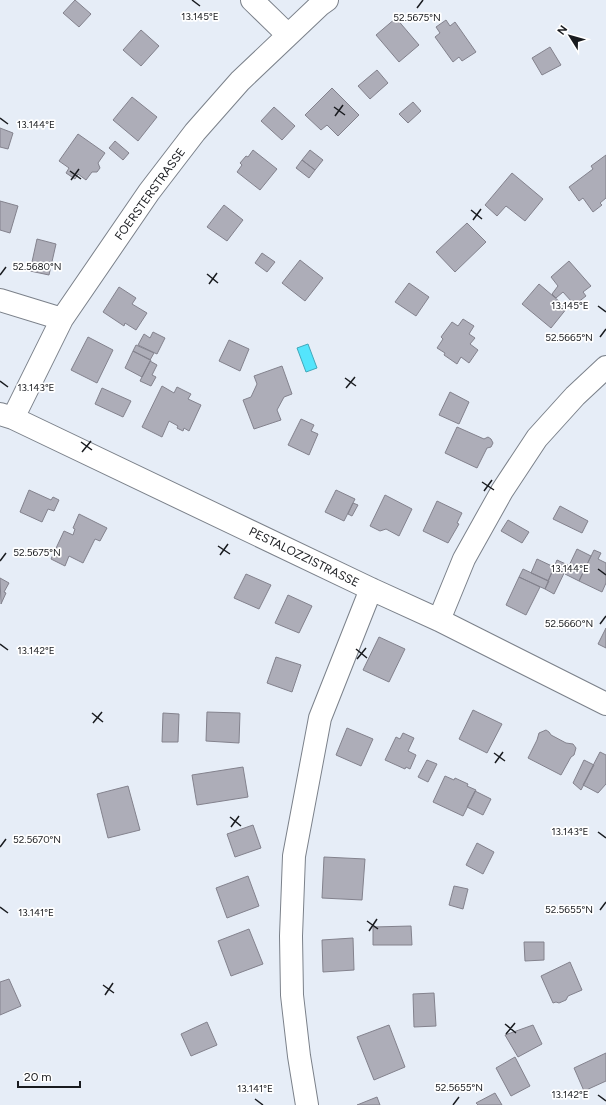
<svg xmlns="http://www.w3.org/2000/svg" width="606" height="1105" viewBox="0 0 606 1105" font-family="Figtree,sans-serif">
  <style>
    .water { fill: #54e5fc; stroke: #42a8ba }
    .building { fill: #adadb8; stroke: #83828d }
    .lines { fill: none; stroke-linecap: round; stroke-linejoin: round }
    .minor-casing { stroke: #7b818a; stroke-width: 24 }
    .minor { stroke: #fff; stroke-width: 22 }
    .ticks { fill: none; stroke: #191b1f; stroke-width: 1.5 }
    .labels { text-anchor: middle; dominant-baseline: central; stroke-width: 3.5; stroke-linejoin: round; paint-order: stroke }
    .street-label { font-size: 12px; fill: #191b1f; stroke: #fff }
    .ticks-label { font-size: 10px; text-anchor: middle; fill: #191b1f; stroke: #fff; stroke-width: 3.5; stroke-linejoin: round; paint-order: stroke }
  </style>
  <rect width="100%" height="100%" fill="#e6edf7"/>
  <path class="water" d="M308,344L317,368L306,372L297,348Z"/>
  <path class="building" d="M75,0L91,14L79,27L63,13Z
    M396,18L419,45L399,62L376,35Z
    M446,20L450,26L455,22L476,52L462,61L459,57L453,62L435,37L440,33L436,27Z
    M141,30L159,46L141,66L123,50Z
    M550,47L561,65L542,75L532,58Z
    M377,70L388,83L370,99L358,86Z
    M332,88L359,115L338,136L327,125L321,130L305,115Z
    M132,97L157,117L138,141L113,120Z
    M413,102L421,111L408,123L399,114Z
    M274,107L295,126L282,140L261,121Z
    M0,128L13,133L8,149L0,147Z
    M78,134L105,153L98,163L100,168L97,172H92L86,180L78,174L75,179L66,173L69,168L59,161Z
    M115,141L129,153L123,160L109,148Z
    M253,150L277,169L260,190L237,172L242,165L240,163L246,156L248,157Z
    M310,150L323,160L315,170L302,160Z
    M606,155V198L600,203L602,205L593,212L583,198L579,201L569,187L593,169L591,166Z
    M302,160L315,170L309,178L296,168Z
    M512,173L543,199L525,221L506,206L497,216L485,205Z
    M0,201L18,206L10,233L0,230Z
    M224,205L243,220L227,241L207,227Z
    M467,223L486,242L455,272L436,252Z
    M37,239L56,244L49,275L30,271Z
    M262,253L275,262L267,272L255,263Z
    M300,260L323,278L305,301L282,283Z
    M569,261L591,286L583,292L586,296L577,303L574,300L572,302L563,292L556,298L552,294L558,286L551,277Z
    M409,283L429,297L416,316L395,302Z
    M539,284L567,308L551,328L522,304Z
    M119,287L136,298L132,304L147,313L136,330L125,323L124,326L103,312Z
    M463,319L474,326L469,334L475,338L470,344L478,350L469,363L461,357L457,364L444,355L445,353L437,348L443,339L441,337L452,322L458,326Z
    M153,332L165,338L157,354L138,345L144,334L150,338Z
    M88,337L113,350L97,383L71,370Z
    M229,340L249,349L240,371L219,361Z
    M136,345L154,353L150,360L133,351Z
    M133,351L151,360L142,377L125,368Z
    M150,361L157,365L152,375L156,377L151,386L140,381Z
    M282,366L292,394L284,397L277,410L281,420L254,429L243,400L251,397L257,384L254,376Z
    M162,386L174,393L177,387L191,394L188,399L201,405L189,431L184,428L183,431L177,428L178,426L169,421L162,437L142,427Z
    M102,388L131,401L123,417L95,404Z
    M450,392L469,402L459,424L439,415Z
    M301,419L314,425L311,431L318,434L309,455L288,445Z
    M457,427L484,439L488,437L491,439L493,443L491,447L487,448L477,468L445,453Z
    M29,490L51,500L53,497L59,500L54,511L48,509L42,522L20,512Z
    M336,490L355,499L344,521L325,512Z
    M385,495L412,509L399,536L386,529L380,531L370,526Z
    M437,501L462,513L457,523L459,524L448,543L423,531Z
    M353,503L358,505L352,516L348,514Z
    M560,506L588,521L582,533L553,519Z
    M79,514L107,528L100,541L95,539L83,563L69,556L65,566L51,559L64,531L73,535L75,529L73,528Z
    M508,520L529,532L522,543L501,531Z
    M577,549L591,556L579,581L565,574Z
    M594,550L601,553L598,559L606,563V583L602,592L579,581Z
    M537,559L554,567L548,581L531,573Z
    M557,560L568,565L554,594L545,589Z
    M523,569L549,581L545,589L519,577Z
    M246,574L271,585L259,609L234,598Z
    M519,577L540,587L526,615L506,605Z
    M0,578L9,583L4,592L6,593L1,604Z
    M288,595L312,606L299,633L275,623Z
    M606,628V648L598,644Z
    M379,637L405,649L389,682L363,670Z
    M276,657L301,665L292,692L267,683Z
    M473,710L502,724L487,753L459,739Z
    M207,712L240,713L239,743L206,741Z
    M163,713L179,714L178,742H162Z
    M347,728L373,739L361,766L336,755Z
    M546,730L549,732L551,735L566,743L573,744L576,748L574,755L571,757L561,775L528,758L537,740L539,733Z
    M403,733L414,738L408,751L416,755L410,769L406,767L405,769L385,760L396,737L400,739Z
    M600,752L606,755V784L598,793L583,785Z
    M427,760L437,764L428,782L418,777Z
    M584,760L594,765L581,790L573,783Z
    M243,767L248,797L197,805L192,775Z
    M445,776L454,780L455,778L468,784L467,786L476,790L463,816L433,802Z
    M128,786L140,830L108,838L97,794Z
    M475,791L491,799L483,815L467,807Z
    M253,825L261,848L235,857L227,834Z
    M477,843L494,852L483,874L466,865Z
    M324,857L365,859L362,900L322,898Z
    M248,876L259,906L227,918L216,888Z
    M454,886L468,889L463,909L449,905Z
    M411,926L412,945H373V927Z
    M249,929L263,964L231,976L218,941Z
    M353,938L354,970L323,972L322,940Z
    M524,942H544V960L525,961Z
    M570,962L582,990L568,996L566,1000L559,1003L556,1002L553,1003L541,976Z
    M9,979L21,1006L0,1015V982Z
    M434,993L436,1026L414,1027L413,994Z
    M207,1022L217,1045L191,1056L181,1034Z
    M389,1025L405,1067L374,1080L357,1037Z
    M533,1025L542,1044L518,1057L505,1035Z
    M606,1053V1081L584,1091L574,1068Z
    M515,1057L530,1086L511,1096L496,1068Z
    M495,1093L502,1105H478L476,1103Z
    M377,1097L380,1105H357Z"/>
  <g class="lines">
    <defs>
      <path id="minor" d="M252,0L288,35
        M0,300L62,319
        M0,414L13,418L371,589L439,620L606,704
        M13,418L62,319L149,192L195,132L240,81L320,5L327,0
        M439,620L464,559L502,491L537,438L575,396L606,367
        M307,1105L299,1056L292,995L291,936L294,856L320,718L371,589"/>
    </defs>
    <use href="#minor" class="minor-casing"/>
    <use href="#minor" class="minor"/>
  </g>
  <path class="ticks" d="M192,0L200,6M417,8L423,0M334,107L345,115M335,116L343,105M0,118L8,124M70,171L81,179M71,180L79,169M471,210L482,219M473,220L481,209M207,274L218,283M0,275L6,267M209,284L217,273M598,306L606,312M600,337L606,329M345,378L356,386M0,381L8,387M346,388L355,377M81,442L92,450M82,452L91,441M482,482L494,490M484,491L492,480M218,546L230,554M220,555L228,544M0,561L6,553M598,569L606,575M600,624L606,616M0,644L8,650M356,649L367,658M357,659L366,648M92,713L103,722M93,723L102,712M494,753L505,761M495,763L503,752M230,817L241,826M231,827L239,816M598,832L606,838M0,847L6,839M0,907L8,913M600,910L606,902M367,921L378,929M369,931L377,919M103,985L114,993M105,995L113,983M505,1024L516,1033M506,1034L515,1023M598,1095L606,1101M255,1099L263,1105M453,1105L459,1097"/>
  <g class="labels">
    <g class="street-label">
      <text transform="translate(150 194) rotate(-54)">FOERSTERSTRASSE</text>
      <text transform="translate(304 557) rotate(26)">PESTALOZZISTRASSE</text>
    </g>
  </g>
  <g class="ticks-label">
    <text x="200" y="20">13.145°E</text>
    <text x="417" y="21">52.5675°N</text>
    <text x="36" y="128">13.144°E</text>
    <text x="37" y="270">52.5680°N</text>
    <text x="570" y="309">13.145°E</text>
    <text x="569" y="341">52.5665°N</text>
    <text x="36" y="391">13.143°E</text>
    <text x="37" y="556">52.5675°N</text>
    <text x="570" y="572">13.144°E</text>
    <text x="569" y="627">52.5660°N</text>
    <text x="36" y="654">13.142°E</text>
    <text x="570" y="835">13.143°E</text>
    <text x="37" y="843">52.5670°N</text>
    <text x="569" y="913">52.5655°N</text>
    <text x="36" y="916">13.141°E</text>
    <text x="459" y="1091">52.5655°N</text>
    <text x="255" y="1092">13.141°E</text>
    <text x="570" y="1098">13.142°E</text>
  </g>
  <g transform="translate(570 36) rotate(307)" stroke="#ffffff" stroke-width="3" paint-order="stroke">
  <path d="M0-3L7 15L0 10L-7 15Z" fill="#191b1f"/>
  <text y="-6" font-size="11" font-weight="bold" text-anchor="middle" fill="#191b1f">N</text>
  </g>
  <path d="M18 1081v6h62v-6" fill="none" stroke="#191b1f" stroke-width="2"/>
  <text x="24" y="1081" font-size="12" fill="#191b1f" stroke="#ffffff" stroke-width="3" paint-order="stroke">20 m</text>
</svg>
